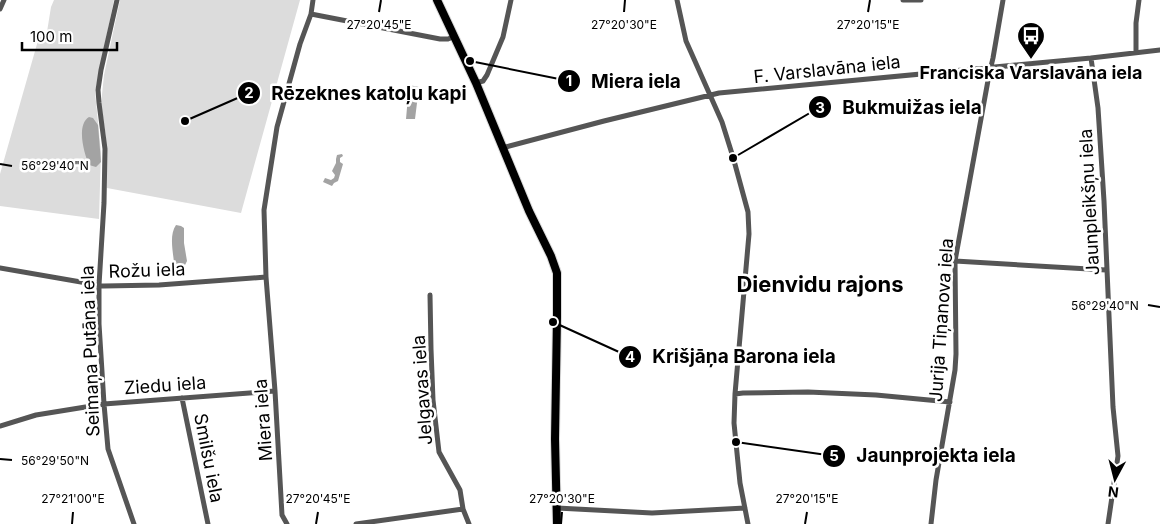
<svg xmlns="http://www.w3.org/2000/svg" width="1160" height="524" viewBox="0 0 1160 524" font-family="Inter,sans-serif">
  <style>
    .green { fill: #dcdcdc }
    .water { fill: #a3a3a3 }
    .lines { fill: none; stroke-linecap: round; stroke-linejoin: round }
    .primary-casing { stroke: #dbdbdb; stroke-width: 10 }
    .street { stroke: #555; stroke-width: 5 }
    .primary { stroke: #000; stroke-width: 8 }
    .ticks { fill: none; stroke: #000; stroke-width: 2 }
    .labels { text-anchor: middle; dominant-baseline: central; stroke-width: 5; stroke-linejoin: round; paint-order: stroke }
    .street-label { font-size: 18px; fill: #000; stroke: #fff }
    .poi-label { font-size: 18px; font-weight: bold; fill: #000; stroke: #fff }
    .district-label { font-size: 22px; font-weight: bold; fill: #000; stroke: #fff }
    .ticks-label { font-size: 12px; text-anchor: middle; fill: #000; stroke: #fff; stroke-width: 5; stroke-linejoin: round; paint-order: stroke }
    .leader { fill: none; stroke: #000; stroke-width: 2 }
    .callout-dot { fill: #000; stroke: #fff; stroke-width: 2 }
    .mark-label { font-size: 15px; text-anchor: middle; font-weight: bold; fill: #fff }
    .callout-label { font-size: 19px; text-anchor: middle; font-weight: bold; fill: #000; stroke: #fff; stroke-width: 5; stroke-linejoin: round; paint-order: stroke }
  </style>
  <rect width="100%" height="100%" fill="#fff"/>
  <path class="green" d="M54,0H114L95,92L101,152L99,219L0,206V174L39,37L46,38L51,7Z
    M120,0H300L241,213L107,188L106,137L101,104L104,75Z"/>
  <path class="water" d="M409,85L419,87L415,119H406Z
    M89,117L93,118L98,125L101,162L96,167L89,165C84,153 76,125 89,117Z
    M342,154L343,156L340,158V162L343,164L338,181L334,183L332,186L323,182L325,178L331,180L334,178L335,175L332,171L336,163V159L337,155Z
    M176,225L181,226L184,228V243L187,261L184,267H179L174,263C173,251 169,235 176,225Z"/>
  <g class="lines">
    <defs>
      <path id="primary" d="M437,0L476,83L529,211L551,256L557,273V317L555,439L557,524"/>
    </defs>
    <use href="#primary" class="primary-casing"/>
    <path class="street" d="M117,0L101,70L98,90L99,103L105,149L104,203L99,285V324L104,404L108,449L134,524
      M677,0L686,41L722,122L733,157L748,212L749,234L735,394L734,423L740,483L748,524
      M903,0H921
      M0,9L4,0
      M311,14L313,0
      M1136,52V23L1139,0
      M1091,58L1098,108L1104,201L1113,407L1118,456L1108,524
      M476,83L483,81L487,75L503,37L511,0
      M502,148L604,121L719,93L1091,58L1160,50
      M955,261L1106,270
      M0,268L104,286L159,285L266,277
      M430,295L431,349L433,400L439,452L460,490L463,509
      M735,394L743,393L808,392L876,395L950,402
      M182,398L208,524
      M0,426L36,415L104,404L275,391
      M557,508L652,513L745,508
      M287,524L282,515L275,391L266,277L264,210L277,127L300,44L311,14L440,39H448L453,37
      M356,524L463,509L469,524
      M931,524L936,480L955,370L956,354L955,261L989,75L993,58L1003,0"/>
    <use href="#primary" class="primary"/>
  </g>
  <path class="ticks" d="M379,12L381,0M624,12L625,0M868,12L870,0M0,164L12,166M1148,305L1160,307M0,459L12,460M72,524L73,512M316,524L318,512M561,524L562,512M805,524L807,512"/>
  <defs>
    <symbol id="bus-pin" viewBox="-11 -11 22 30"><path d="M0 17L-7.5 6A9.5 9.5 0 1 1 7.5 6Z" fill="#000" stroke="#fff"/><path d="M-5-6H5V4H4V6H2V4H-2V6H-4V4H-5ZM-3.5-4V0h7V-4ZM-3.5 1.2v1.5H-2V1.2ZM2 1.2v1.5H3.5V1.2Z" fill="#fff"/></symbol>
  </defs>
  <g fill-rule="evenodd">
    <use href="#bus-pin" x="1015" y="20" width="32" height="43"/>
  </g>
  <g class="labels">
    <g class="street-label">
      <text transform="translate(827 69) rotate(-6)">F. Varslavāna iela</text>
      <text transform="translate(1089 202) rotate(-93)">Jaunpleikšņu iela</text>
      <text transform="translate(147 270) rotate(-2)">Rožu iela</text>
      <text transform="translate(941 320) rotate(-86)">Jurija Tiņanova iela</text>
      <text transform="translate(90 351) rotate(-92)">Seimaņa Putāna iela</text>
      <text transform="translate(165 385) rotate(-4)">Ziedu iela</text>
      <text transform="translate(422 390) rotate(-94)">Jelgavas iela</text>
      <text transform="translate(263 420) rotate(-94)">Miera iela</text>
      <text transform="translate(209 458) rotate(79)">Smilšu iela</text>
    </g>
    <g class="poi-label">
      <text x="1031" y="72">Franciska Varslavāna iela</text>
    </g>
    <g class="district-label">
      <text x="820" y="284">Dienvidu rajons</text>
    </g>
  </g>
  <g class="ticks-label">
    <text x="379" y="29">27°20'45"E</text>
    <text x="624" y="29">27°20'30"E</text>
    <text x="868" y="29">27°20'15"E</text>
    <text x="55" y="170">56°29'40"N</text>
    <text x="1105" y="310">56°29'40"N</text>
    <text x="55" y="465">56°29'50"N</text>
    <text x="73" y="503">27°21'00"E</text>
    <text x="318" y="503">27°20'45"E</text>
    <text x="562" y="503">27°20'30"E</text>
    <text x="807" y="503">27°20'15"E</text>
  </g>
  <path class="leader" d="M470 61L569 81M185 121L249 93M733 158L820 107M553 322L630 357M736 442L834 456"/>
  <g class="callout-dot">
    <circle cx="470" cy="61" r="5"/>
    <circle cx="185" cy="121" r="5"/>
    <circle cx="733" cy="158" r="5"/>
    <circle cx="553" cy="322" r="5"/>
    <circle cx="736" cy="442" r="5"/>
    <circle cx="569" cy="81" r="12"/>
    <circle cx="249" cy="93" r="12"/>
    <circle cx="820" cy="107" r="12"/>
    <circle cx="630" cy="357" r="12"/>
    <circle cx="834" cy="456" r="12"/>
  </g>
  <g class="mark-label">
    <text x="569" y="86">1</text>
    <text x="249" y="98">2</text>
    <text x="820" y="113">3</text>
    <text x="630" y="362">4</text>
    <text x="834" y="461">5</text>
  </g>
  <g class="callout-label">
    <text x="636" y="88">Miera iela</text>
    <text x="369" y="100">Rēzeknes katoļu kapi</text>
    <text x="912" y="114">Bukmuižas iela</text>
    <text x="744" y="363">Krišjāņa Barona iela</text>
    <text x="936" y="462">Jaunprojekta iela</text>
  </g>
  <g transform="translate(1115 479) rotate(187)" stroke="#ffffff" stroke-width="4" paint-order="stroke">
  <path d="M0-4L9 19L0 12L-9 19Z" fill="#000000"/>
  <text y="-8" font-size="14" font-weight="bold" text-anchor="middle" fill="#000000">N</text>
  </g>
  <path d="M22 42v8h95v-8" fill="none" stroke="#000000" stroke-width="2.5"/>
  <text x="30" y="42" font-size="15" fill="#000000" stroke="#ffffff" stroke-width="4" paint-order="stroke">100 m</text>
</svg>
